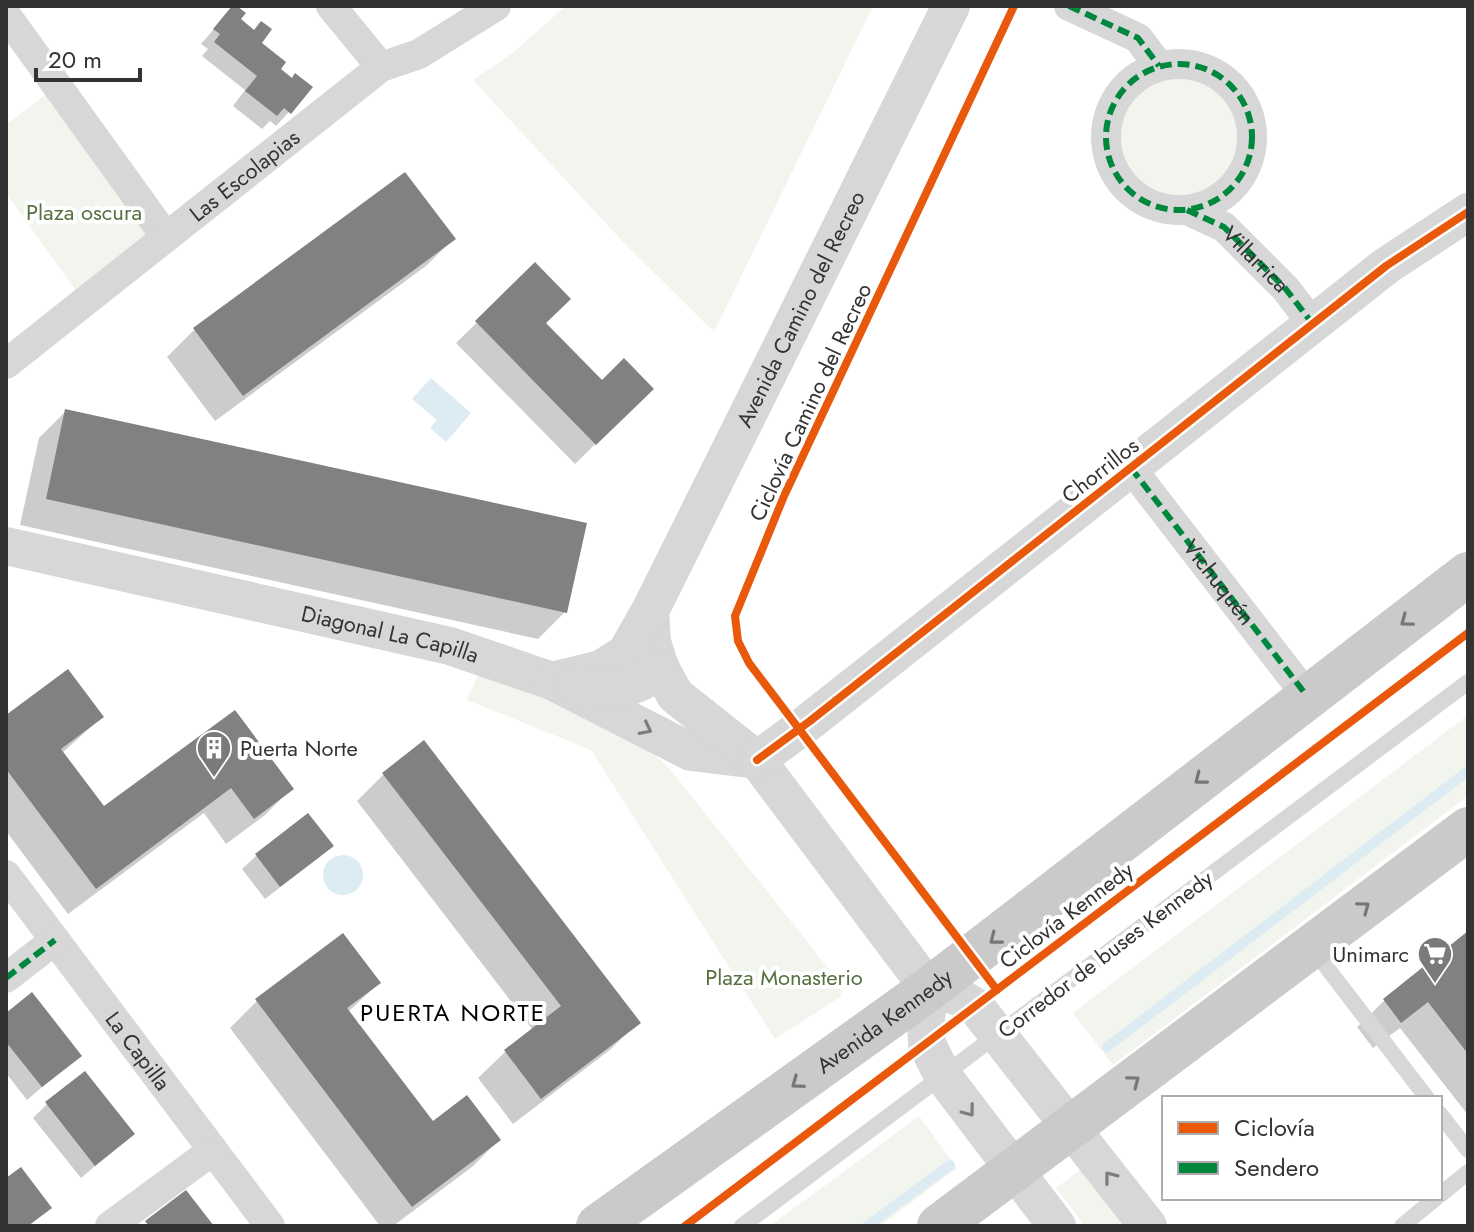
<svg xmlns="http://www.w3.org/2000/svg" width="1474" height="1232" viewBox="0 0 1474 1232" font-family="Jost,sans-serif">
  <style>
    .green { fill: #f1f5ed }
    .water { fill: #ddebf3 }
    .shadow { fill: #0003 }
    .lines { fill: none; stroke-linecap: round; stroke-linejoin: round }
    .stream { stroke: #ddebf3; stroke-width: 10 }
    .building { fill: #818181 }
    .service { stroke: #d7d7d7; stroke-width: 16 }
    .minor { stroke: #d7d7d7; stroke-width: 30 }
    .tertiary { stroke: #d7d7d7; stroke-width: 38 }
    .primary { stroke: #cacaca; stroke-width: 44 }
    .quiet { stroke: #00873e; stroke-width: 6; stroke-dasharray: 12 6; stroke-linecap: butt }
    .cycleway-casing { stroke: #fff; stroke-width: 13 }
    .cycleway { stroke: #e8590c; stroke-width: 8 }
    .oneway { stroke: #777 }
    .oneway2 { stroke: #7d7d7d }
    .labels { text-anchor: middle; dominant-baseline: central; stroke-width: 8; stroke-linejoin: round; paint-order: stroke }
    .street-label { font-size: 22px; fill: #333; stroke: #fff }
    .park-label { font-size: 22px; fill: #56703f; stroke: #fff }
    .poi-label { font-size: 22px; fill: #333; stroke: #fff; text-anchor: start }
    .neighbourhood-label { font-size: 24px; letter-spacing: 2px; fill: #000; stroke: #fff }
  </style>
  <rect width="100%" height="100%" fill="#fff"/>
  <path class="green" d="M566,6H873L714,332L623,242L473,80L511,54Z
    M1117 139a62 62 0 1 1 124 0a62 62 0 1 1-124 0Z
    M57,86L166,237L84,302L6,193V125Z
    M478,675L558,703L640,741L670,769L843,987L840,997L775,1039L591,750L467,700Z
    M1468,715V796L1113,1065L1073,1013Z
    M919,1116L957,1168L880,1226H770Z
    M1087,1165L1133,1226H1085L1056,1188Z"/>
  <path class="water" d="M431,378L471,413L446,442L430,428L437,420L412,399Z
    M323 875a20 20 0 1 1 40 0a20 20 0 1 1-40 0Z"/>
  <path class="shadow" d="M234,6L238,20L278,70L289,112L276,126L270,121L262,129L233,106L245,90L202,56L208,49L201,44Z
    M405,175L453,239L426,266L215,421L167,357L194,330Z
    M535,265L544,323L602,382L651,389L575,464L456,343Z
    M66,411L565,612L538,639L20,525L39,438Z
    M234,712L291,789L265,815L226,844L204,813L68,914L6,831V717H102L62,753L103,809Z
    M384,774L638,1022L611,1049L513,1124L478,1078L505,1052L533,1030L357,801Z
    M331,846L317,859L265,899L242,869L256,856Z
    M1468,933V1115L1400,1028L1373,1048L1357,1027L1384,1001Z
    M379,983L348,1012L432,1124L499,1140L472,1167L393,1226H380L230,1028L257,1001Z
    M6,1015L79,1056L27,1100L6,1073Z
    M47,1104L133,1134L81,1178L33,1118Z"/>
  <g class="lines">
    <path class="stream" d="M1107,1047L1468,771
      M867,1226L950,1165"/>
  </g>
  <path class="building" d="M232,6H237L246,13L241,19L254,30L261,21L272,29L262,43L286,62L281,69L292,78L295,73L313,87L291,114L284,108L277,116L245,91L257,76L214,42L220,34L213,29Z
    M405,172L456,239L243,396L193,328Z
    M535,262L571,299L546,323L602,380L624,358L654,389L596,445L475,321Z
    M65,409L587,523L567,613L46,499Z
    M68,669L104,717L61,749L104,806L235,710L294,789L254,819L231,788L96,889L6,769V715Z
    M424,740L641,1023L541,1099L504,1050L561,1006L382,773Z
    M308,813L334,846L280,887L255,854Z
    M1468,931V1054L1428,1002L1401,1023L1383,999Z
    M343,933L381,983L347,1008L433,1121L467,1095L501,1140L412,1207L255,999Z
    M32,992L82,1056L42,1087L6,1042V1013Z
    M85,1071L135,1134L95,1166L45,1102Z
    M21,1167L52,1208L28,1226H6V1178Z
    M186,1190L214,1226H149L145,1221Z"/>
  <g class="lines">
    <path class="service" d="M1311,947L1427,1098
      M1440,1114L1468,1150
      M1440,1195L1468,1172
      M742,1226L1468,682
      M1402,1226L1436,1198"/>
    <g class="minor">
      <path d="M331,6L381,67"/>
      <path d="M1069,6L1138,38L1159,66"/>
      <path d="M6,15L166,237"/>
      <circle cx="1179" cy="137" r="73"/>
      <path id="s1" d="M1187,210L1224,227L1285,288L1312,323"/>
      <path id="s2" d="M6,364L381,67L419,54L496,6"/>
      <path d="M1131,468L1307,696"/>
      <path id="s3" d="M6,875L270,1226"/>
      <path d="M6,978L55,940"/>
      <path d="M110,1226L212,1151"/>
    </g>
    <g class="tertiary">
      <path id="s4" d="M6,546L450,646L552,681L691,752L757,760"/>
      <path d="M650,611L652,642L660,667L675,695L757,760L929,989L957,996L976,1007L1148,1226"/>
      <path id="s5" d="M552,681L601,669L626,653L650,611L951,6"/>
      <path d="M574,686C604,693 638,692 660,667"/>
      <path d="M757,760L810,721L1386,266L1468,212"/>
      <path d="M929,989L926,1019L927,1044L943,1076L1057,1226"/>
    </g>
    <g class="primary">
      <path id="s6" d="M598,1226L929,989L1468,574"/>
      <path d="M939,1226L1468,829"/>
    </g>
    <g class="quiet">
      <path d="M1069,6L1138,38L1159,66"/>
      <circle cx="1179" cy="137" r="73"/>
      <path d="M1187,210L1224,227L1285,288L1312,323"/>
      <path id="s7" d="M1131,468L1307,696"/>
      <path d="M6,978L55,940"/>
    </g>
    <defs>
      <path id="cycleway" d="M757,760L810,721L1386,266L1468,212
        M997,990L749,663L738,641L735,616L784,496L1014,6
        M685,1226L1468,633"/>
    </defs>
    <use href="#cycleway" class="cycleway-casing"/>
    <use href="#cycleway" class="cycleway"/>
  </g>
  <defs><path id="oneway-chevron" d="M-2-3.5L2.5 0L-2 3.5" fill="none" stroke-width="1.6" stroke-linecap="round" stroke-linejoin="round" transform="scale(2)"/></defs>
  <g class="oneway">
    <use href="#oneway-chevron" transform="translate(1406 621) rotate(143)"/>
    <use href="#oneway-chevron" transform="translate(1200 779) rotate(142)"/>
    <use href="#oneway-chevron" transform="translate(1364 907) rotate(-37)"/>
    <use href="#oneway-chevron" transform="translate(995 939) rotate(142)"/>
    <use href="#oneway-chevron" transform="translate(1134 1081) rotate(-37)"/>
    <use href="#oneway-chevron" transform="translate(797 1083) rotate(144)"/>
  </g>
  <g class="oneway2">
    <use href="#oneway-chevron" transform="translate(646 729) rotate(27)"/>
    <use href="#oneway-chevron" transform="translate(969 1111) rotate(53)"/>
    <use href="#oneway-chevron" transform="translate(1110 1177) rotate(-128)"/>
  </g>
  <defs>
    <symbol id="building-pin" viewBox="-11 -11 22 30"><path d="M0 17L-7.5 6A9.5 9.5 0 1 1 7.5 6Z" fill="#7a7a7a" stroke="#fff"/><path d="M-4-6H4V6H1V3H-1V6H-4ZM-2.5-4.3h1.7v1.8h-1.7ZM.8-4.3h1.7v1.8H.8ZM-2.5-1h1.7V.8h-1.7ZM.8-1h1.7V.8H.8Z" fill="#fff"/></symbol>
    <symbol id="supermarket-pin" viewBox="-11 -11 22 30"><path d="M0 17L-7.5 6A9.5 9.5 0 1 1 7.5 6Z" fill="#7a7a7a" stroke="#fff"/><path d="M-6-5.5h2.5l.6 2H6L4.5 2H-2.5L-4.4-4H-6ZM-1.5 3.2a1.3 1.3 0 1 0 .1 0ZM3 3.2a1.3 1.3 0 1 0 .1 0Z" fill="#fff"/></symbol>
  </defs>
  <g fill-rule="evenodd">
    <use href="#building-pin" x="194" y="728" width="40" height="54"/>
    <use href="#supermarket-pin" x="1415" y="934" width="40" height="54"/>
  </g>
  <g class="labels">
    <g class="street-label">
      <text stroke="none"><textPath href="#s2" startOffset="304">Las Escolapias</textPath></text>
      <text stroke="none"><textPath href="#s1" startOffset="86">Villarrica</textPath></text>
      <text stroke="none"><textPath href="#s5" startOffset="466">Avenida Camino del Recreo</textPath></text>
      <text transform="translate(810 402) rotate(-65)">Ciclovía Camino del Recreo</text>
      <text transform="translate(1100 470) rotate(-38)">Chorrillos</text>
      <text stroke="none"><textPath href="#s7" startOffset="144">Vichuquén</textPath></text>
      <text stroke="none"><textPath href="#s4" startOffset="394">Diagonal La Capilla</textPath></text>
      <text transform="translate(1066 915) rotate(-37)">Ciclovía Kennedy</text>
      <text transform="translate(1105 954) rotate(-37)">Corredor de buses Kennedy</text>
      <text stroke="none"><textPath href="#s6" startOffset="352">Avenida Kennedy</textPath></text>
      <text stroke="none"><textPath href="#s3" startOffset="220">La Capilla</textPath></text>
    </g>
    <g class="park-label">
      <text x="84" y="212">Plaza oscura</text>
      <text x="784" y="977">Plaza Monasterio</text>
    </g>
    <g class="poi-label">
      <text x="240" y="748">Puerta Norte</text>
      <text x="1409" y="954" text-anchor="end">Unimarc</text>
    </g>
    <g class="neighbourhood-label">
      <text x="453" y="1012">PUERTA NORTE</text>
    </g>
  </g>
  <rect width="1474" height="1232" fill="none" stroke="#333333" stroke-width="16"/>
  <rect x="1162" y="1096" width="280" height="104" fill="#ffffff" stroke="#adadad" stroke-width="2"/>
  <rect x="1178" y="1122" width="40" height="12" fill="#e8590c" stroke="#adadad" stroke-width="2"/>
  <text x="1234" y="1136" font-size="24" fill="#333333">Ciclovía</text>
  <rect x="1178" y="1162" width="40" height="12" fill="#00873e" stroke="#adadad" stroke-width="2"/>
  <text x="1234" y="1176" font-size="24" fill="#333333">Sendero</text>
  <path d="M36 68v12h104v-12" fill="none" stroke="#333333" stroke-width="4"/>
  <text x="48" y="68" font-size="24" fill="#333333" stroke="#ffffff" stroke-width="6" paint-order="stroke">20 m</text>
</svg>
